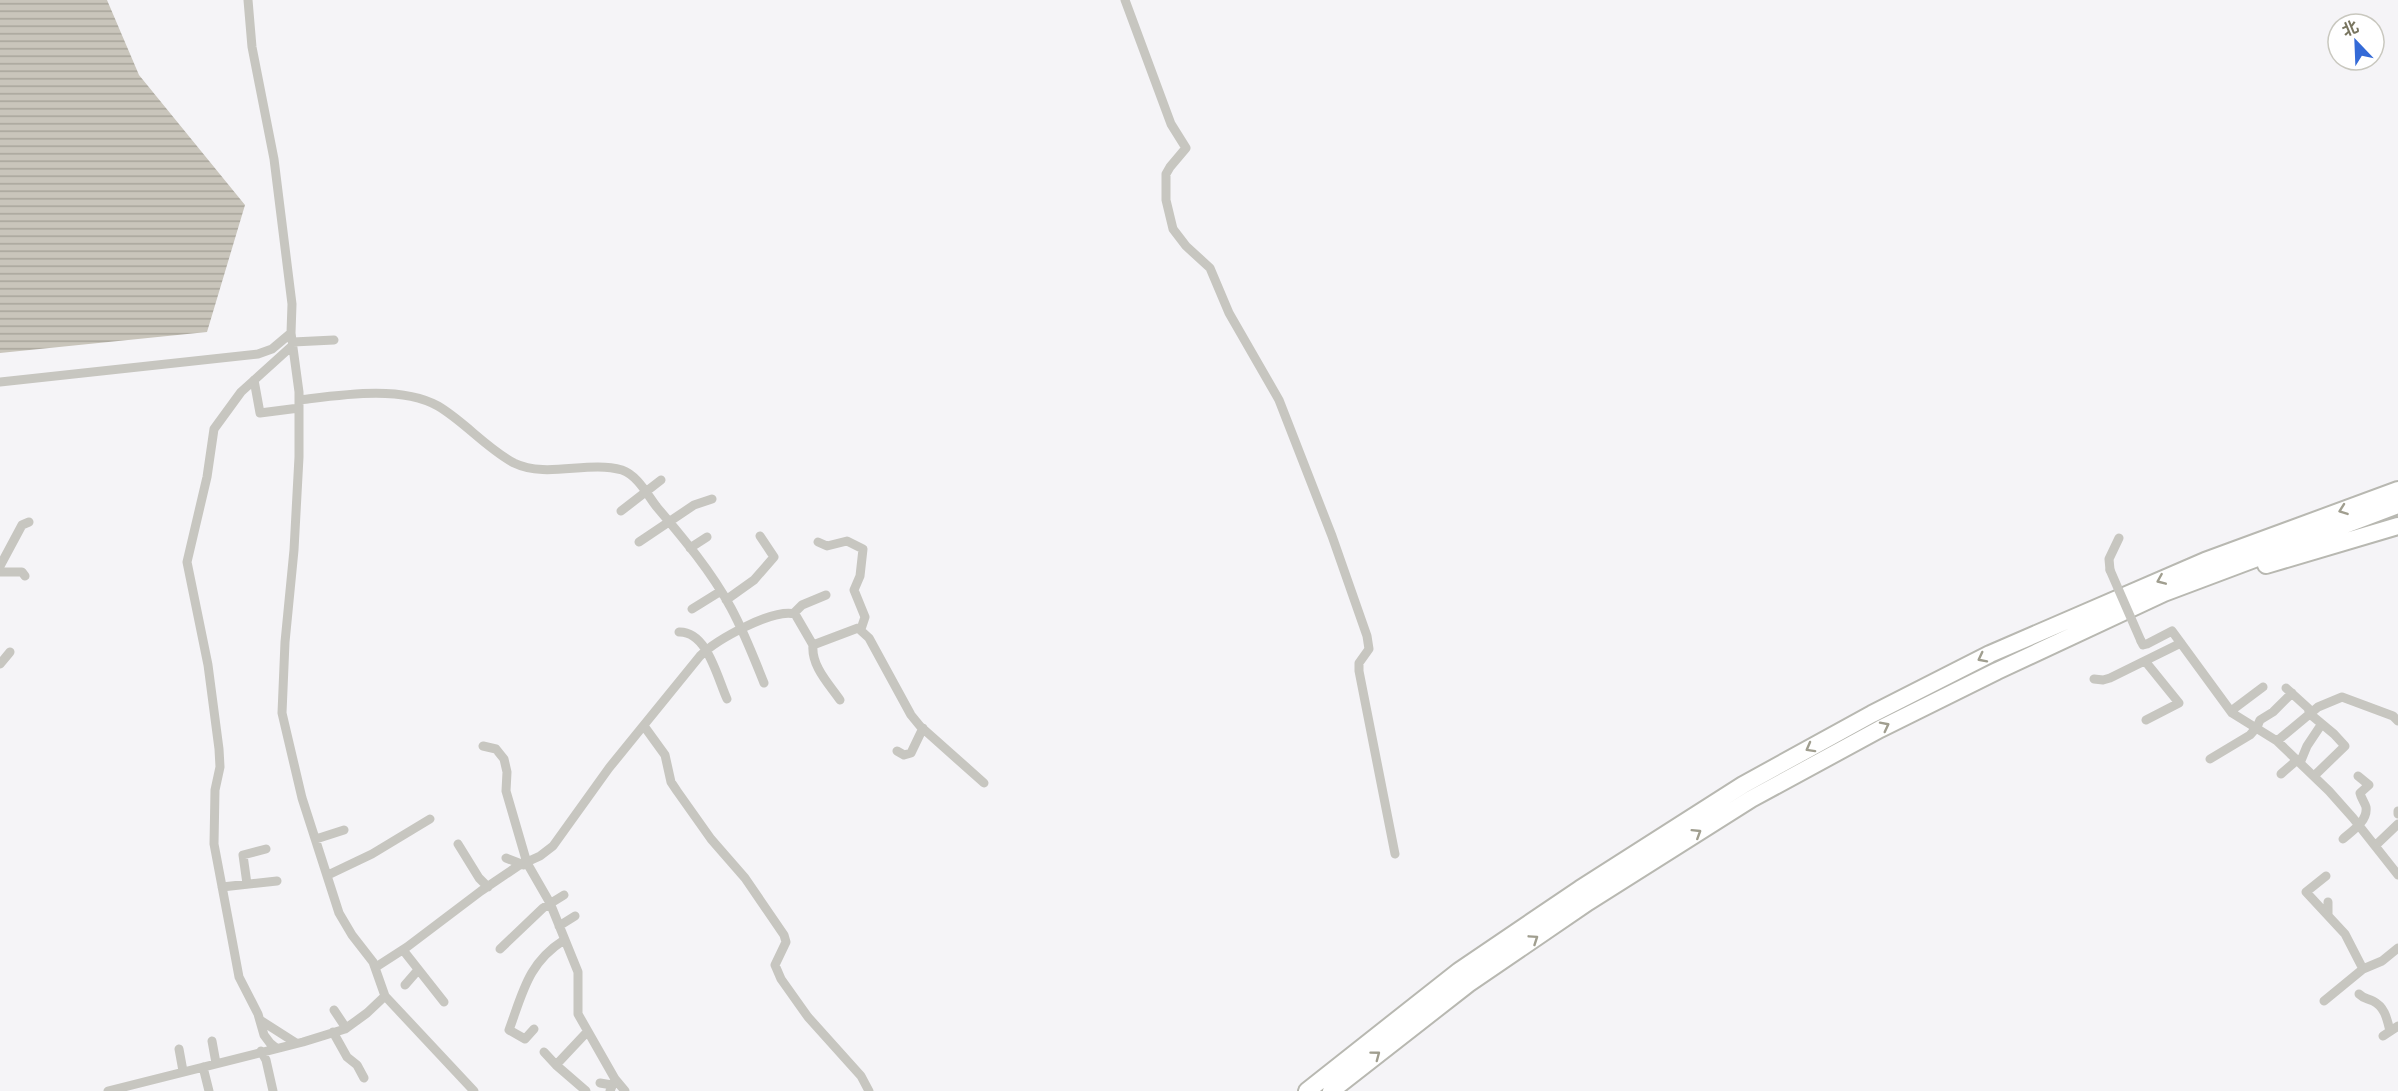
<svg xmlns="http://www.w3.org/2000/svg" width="2398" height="1091" viewBox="0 0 2398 1091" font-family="'Space Grotesk','Noto Sans SC',sans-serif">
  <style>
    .water { fill: url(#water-rules) }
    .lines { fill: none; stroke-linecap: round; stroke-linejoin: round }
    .motorway-casing { stroke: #b8b8b1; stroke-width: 20 }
    .minor { stroke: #c7c6c0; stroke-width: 9 }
    .motorway { stroke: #fff; stroke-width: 16 }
    .minor-bridge { stroke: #c7c6c0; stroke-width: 9 }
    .oneway { stroke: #a09e8f }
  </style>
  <defs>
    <pattern id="water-rules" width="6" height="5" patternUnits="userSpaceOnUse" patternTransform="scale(1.5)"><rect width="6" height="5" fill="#c9c5bb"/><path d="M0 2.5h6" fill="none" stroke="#a8a59b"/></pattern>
  </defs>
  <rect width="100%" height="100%" fill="#f5f4f7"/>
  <path class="water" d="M0,0H107L139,75L245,205L207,332L0,353Z"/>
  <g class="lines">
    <defs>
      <path id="motorway" d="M2266,565L2398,526
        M1307,1091L1459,971L1580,889L1743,785L1872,714L1990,654L2205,561L2398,490
        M1331,1091L1468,984L1588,902L1751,799L1880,729L1997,671L2164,593L2398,505"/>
    </defs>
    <use href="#motorway" class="motorway-casing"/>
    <path class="minor" d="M1125,0L1171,124L1186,148L1170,167L1166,174V200L1173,229L1186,246L1210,268L1229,313L1279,400L1332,536L1367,636L1369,649L1359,663V671L1395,854
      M291,333L299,392V457L294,550L285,642L282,713L302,798L339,913L352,935L373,962L385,996L474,1091
      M293,342L334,340
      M254,380L260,413L299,408
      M0,382L258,354L272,349L291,333L292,304L274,159L252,47L248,0
      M299,400C340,395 401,385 438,406C465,422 486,448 514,463C547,479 588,460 622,470C637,475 647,494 656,506C683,538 711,571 731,608C744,632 754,658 764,683
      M621,511L661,480
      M639,542L694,505L712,499
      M818,542L827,546L847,541L863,549L860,576L854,590L865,617L861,629
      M690,548L707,537
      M0,566L22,525L29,522
      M2110,570L2109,559L2119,538
      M0,572H22L25,576
      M726,600L754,580L774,557L760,536
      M692,609L721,591
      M794,613L802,605L826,595
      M679,632C707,631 717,677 727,699
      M2141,641L2143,645L2147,644L2172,631L2232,713L2277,741L2329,791L2353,818L2398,875
      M813,645C811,666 829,684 840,700
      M2145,661L2179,703L2146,720
      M0,664L10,652
      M2094,679L2103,680L2110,678L2181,643
      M2286,688L2308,708L2310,714L2334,734L2345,746L2314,776
      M2231,711L2263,687
      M644,726L665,755L671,782L677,791L711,839L745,878L784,935L786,942L775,965L781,979L808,1017L861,1076L869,1091
      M2277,741L2318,707L2342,697L2393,716L2398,721
      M483,746L496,749L504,759L507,772L506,791L527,863L550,903L578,972V1014L615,1079L625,1091
      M897,751L904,755L911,753L923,728
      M2210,759L2250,735L2257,727L2260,720L2273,712L2292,693
      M2300,763L2307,746L2321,725
      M2281,774L2297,760
      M2398,811V814
      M316,839L344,830
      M2343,839C2352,831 2368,821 2366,807C2365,803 2361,798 2360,793L2369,785L2358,776
      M458,844L479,878L488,887
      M2376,845L2398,824
      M506,858L524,865
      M328,875L372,854L430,819
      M2326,876L2306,892L2345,934L2363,969
      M247,884L243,855L266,849
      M222,887L277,881
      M2328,915V902
      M559,926L575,916
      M500,949L543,908L564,895
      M403,950L444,1002
      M376,967L407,947L481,891L518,866L540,856L553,846L609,768L700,656C716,640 773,608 795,614L813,645L858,628L869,638L911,715L920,726L984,783
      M405,985L418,970
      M2359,994C2364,999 2367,998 2373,1001C2385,1007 2387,1019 2390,1031
      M2324,1001L2363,969L2382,961L2398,948
      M334,1010L346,1028
      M260,1020L296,1043
      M534,1029L525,1039L509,1030C523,992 528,963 564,940
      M333,1032L347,1057L357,1065L364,1078
      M2383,1036L2398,1026
      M212,1041L216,1063
      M276,1048L270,1043L264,1035L258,1014L239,977L231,934L214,844L215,790L220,767L219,749L208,665L187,562L207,477L214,429L241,392L293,345
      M179,1049L183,1071
      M261,1051L266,1060L273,1091
      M544,1052L556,1065
      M203,1067L209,1091
      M600,1083L612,1085
      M108,1091L303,1042L345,1029L367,1013L385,996
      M586,1091L556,1065L587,1032
      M610,1091L615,1079"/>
    <use href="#motorway" class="motorway"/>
    <path class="minor-bridge" d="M2110,570L2141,641"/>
  </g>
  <defs><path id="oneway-chevron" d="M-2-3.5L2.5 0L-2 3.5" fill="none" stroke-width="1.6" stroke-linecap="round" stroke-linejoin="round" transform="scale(1.5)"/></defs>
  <g class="oneway">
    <use href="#oneway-chevron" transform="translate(2343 510) rotate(160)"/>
    <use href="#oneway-chevron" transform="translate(2161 580) rotate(157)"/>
    <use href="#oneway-chevron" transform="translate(1982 658) rotate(153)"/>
    <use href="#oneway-chevron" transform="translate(1885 726) rotate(-27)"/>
    <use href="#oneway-chevron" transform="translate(1810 748) rotate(151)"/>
    <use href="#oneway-chevron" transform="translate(1697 833) rotate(-32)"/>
    <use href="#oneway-chevron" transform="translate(1534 939) rotate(-34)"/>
    <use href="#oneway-chevron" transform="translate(1376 1055) rotate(-37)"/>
  </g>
  <g transform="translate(2356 42) rotate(337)"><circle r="28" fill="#ffffff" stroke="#c9c8bf" stroke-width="1.5"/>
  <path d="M0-4.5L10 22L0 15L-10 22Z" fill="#346ad7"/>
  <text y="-9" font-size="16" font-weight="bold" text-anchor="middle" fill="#78755f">北</text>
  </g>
</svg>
